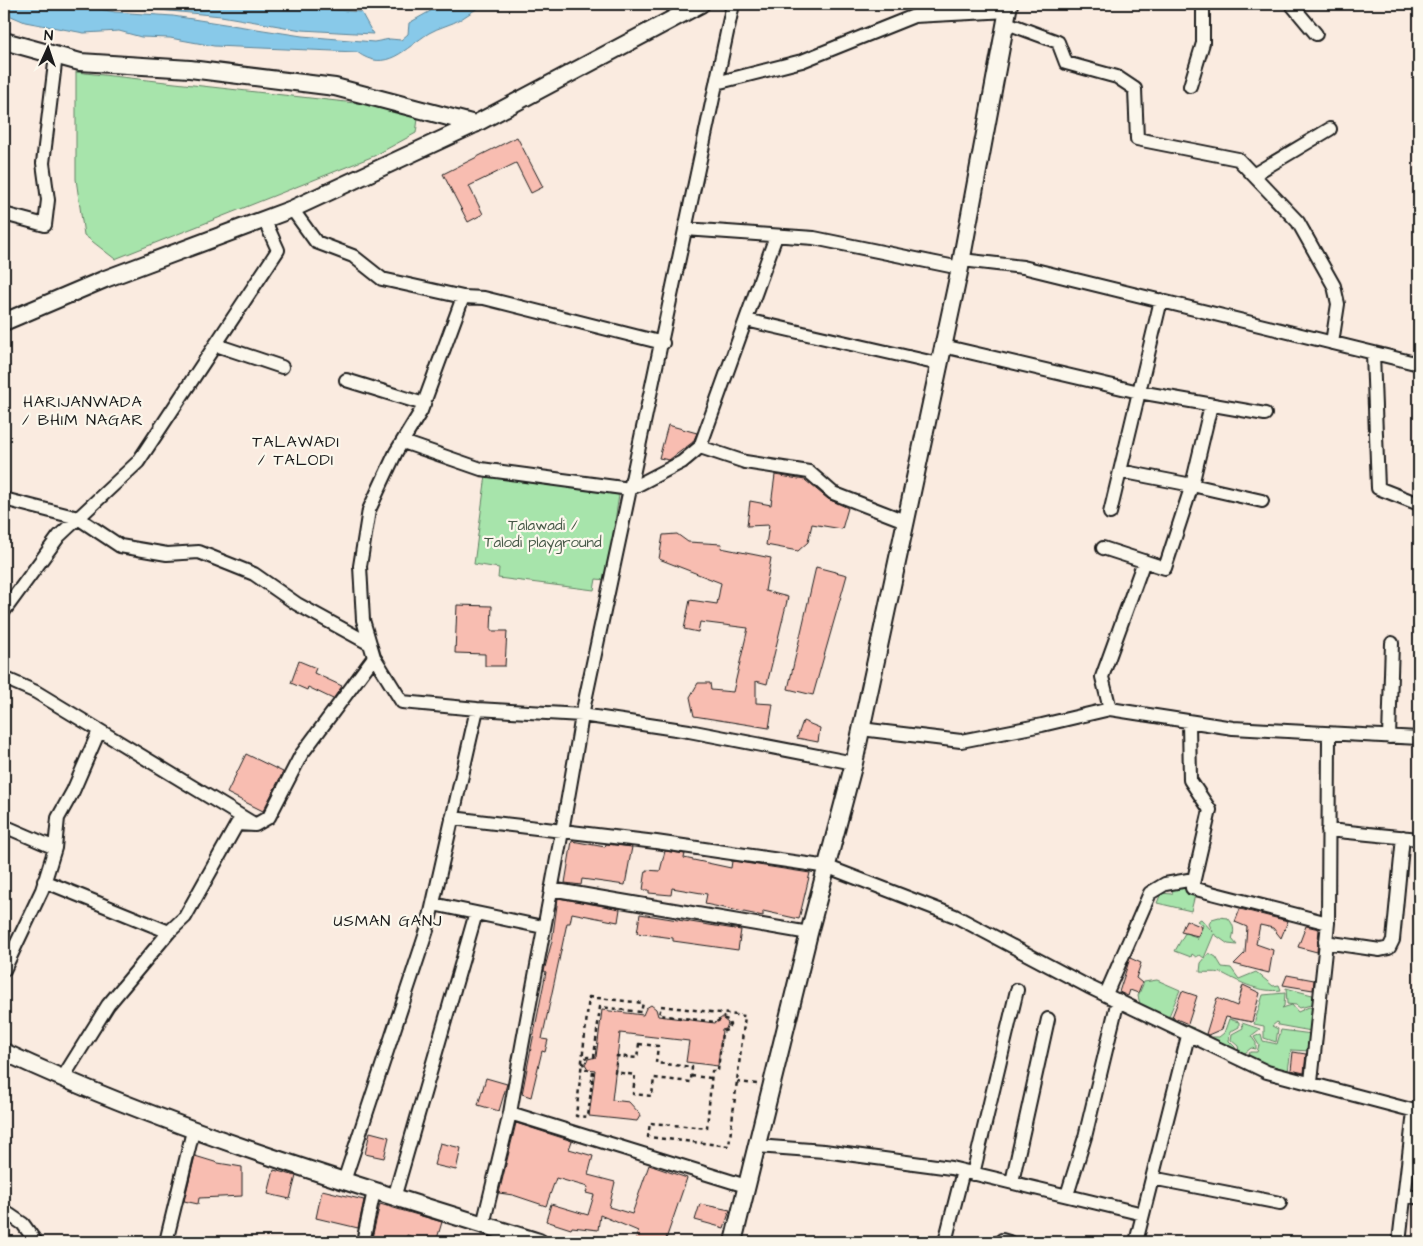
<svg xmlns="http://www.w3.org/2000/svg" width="1423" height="1246" viewBox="0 0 1423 1246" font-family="'Architects Daughter',sans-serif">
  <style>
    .green { fill: #a7e4ab; stroke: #628064 }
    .water { fill: #88c9e9; stroke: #5d8497 }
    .building { fill: #f8bdb1; stroke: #1c1c1c }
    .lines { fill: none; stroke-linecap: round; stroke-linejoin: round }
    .minor-casing { stroke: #1c1c1c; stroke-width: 16 }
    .tertiary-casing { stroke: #1c1c1c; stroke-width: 20 }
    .path { stroke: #1c1c1c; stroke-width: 2.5; stroke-dasharray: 4 4; stroke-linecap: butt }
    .minor { stroke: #fbf7ec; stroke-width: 12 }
    .tertiary { stroke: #fbf7ec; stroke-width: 16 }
    .labels { text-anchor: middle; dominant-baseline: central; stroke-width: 4.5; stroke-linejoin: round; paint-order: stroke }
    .park-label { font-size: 15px; fill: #465847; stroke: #fbf7ec }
    .neighbourhood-label { font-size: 16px; letter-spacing: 1px; fill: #1c1c1c; stroke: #fbf7ec }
  </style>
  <rect width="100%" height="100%" fill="#faebe0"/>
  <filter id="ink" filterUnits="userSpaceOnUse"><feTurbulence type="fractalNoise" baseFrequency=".02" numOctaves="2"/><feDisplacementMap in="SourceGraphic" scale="10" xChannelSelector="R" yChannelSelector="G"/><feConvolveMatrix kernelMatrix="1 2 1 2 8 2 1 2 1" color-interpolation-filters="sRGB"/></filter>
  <g filter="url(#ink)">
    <path class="green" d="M76,72L382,106L418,119L416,133L374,156L115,259L84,235L76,179Z
      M486,475L619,495L606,580L596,579L594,590L498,578L499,568L474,564Z
      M1173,886L1196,891L1191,911L1157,903L1161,893L1172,894Z
      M1219,917L1228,918C1234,925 1235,930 1232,939L1237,945L1228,944L1214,934L1204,958L1200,955L1196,957L1192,954L1191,957L1175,951L1185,933L1197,937V940L1203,925L1197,921L1201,919L1213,932L1209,924L1212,919Z
      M1209,953L1216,957L1222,967L1231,968L1239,979L1256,972L1273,986L1279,985L1281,990C1261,993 1241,983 1224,974C1218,971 1207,973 1200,972L1201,963Z
      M1157,980L1180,990L1169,1016L1183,1024L1194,1028L1187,1030L1140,1004L1138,996L1144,982Z
      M1286,988L1316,996L1314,1004L1300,1008L1296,1005L1287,1004Z
      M1285,993L1284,1006L1282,1008L1292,1005L1298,1012L1309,1007L1326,1012L1322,1021V1033L1278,1025L1277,1022L1272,1026L1278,1029L1276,1042L1264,1038V1026L1254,1024L1263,995Z
      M1229,1019L1239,1022V1027L1230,1032L1229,1041L1235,1047L1236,1053L1244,1056L1251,1052H1257L1259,1045L1254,1037L1261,1034L1263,1041L1277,1044L1281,1030L1312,1034L1310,1051L1291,1050L1288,1071L1264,1067L1190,1032L1197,1030L1211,1037H1219L1224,1033Z
      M1242,1023L1260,1029L1251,1036L1256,1043V1049L1251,1048L1245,1053L1239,1051L1238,1046L1231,1040L1232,1034L1243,1028Z"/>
    <path class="water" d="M4,4H73L115,12L173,16L302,36L374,42L390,39L401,40L408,34L409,23L443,4H484C476,9 469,14 461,19C451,25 439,27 429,33C405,48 386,74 357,52L214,46L170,38L141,37L119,31L84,33L25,22L4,13Z
      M98,4H262L361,12L373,34L302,30L221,16Z"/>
    <path class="building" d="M517,137L543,187L531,193L516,163L469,186L483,214L468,222L443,174Z
      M668,425L697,433L693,442L669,460L659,458Z
      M775,475L805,480L828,499L848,508L842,529L812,524L808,542L798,551L766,545L769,525L747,526L750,501L771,505Z
      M677,534L688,542L722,544L721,548L771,558L765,591L788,597L767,684L756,681V703L773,704L769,728L694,716L690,697L698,683H710L711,690L733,692L748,628L700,622L698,632L684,629L690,600L717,604L721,583L659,559L663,535Z
      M816,567L847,575L813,695L788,689Z
      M457,605L492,606L491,631H507L505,666H485V654L455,653Z
      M299,661L316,668L314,673L342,686L333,699L308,687L307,690L291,683Z
      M803,721L820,728L818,742L797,738Z
      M246,754L283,772L263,811L227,793Z
      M572,841L605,847L606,844L632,847L625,885L582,879L581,885L565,883Z
      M665,851L685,854L684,858L731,868L732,861L810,873L799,919L763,911V916L705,904L707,894L672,888L671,895L649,893V890H643L646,870L660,871Z
      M558,898L620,909L618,922L572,913L570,923H567L542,1039L548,1040L545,1052L542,1051L531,1097L522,1094L546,972L544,971L552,941Z
      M1240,909L1288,921L1281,938L1273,928L1260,925L1256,944L1273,950L1269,973L1234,964L1245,953L1247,927L1235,922Z
      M640,914L741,930L738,950L673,941V938L637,933Z
      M1186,920L1202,927L1198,936L1181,932Z
      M1306,926L1319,929L1317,952L1298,947Z
      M1130,958L1141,963L1136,978L1142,983L1138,993L1130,990L1128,996L1119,992Z
      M1287,975L1314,980L1313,990L1283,985Z
      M1243,985L1260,993L1252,1022L1226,1017L1222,1029L1208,1035L1206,1034L1217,998L1237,1006Z
      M1182,991L1197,996L1188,1024L1172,1017Z
      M651,1005L656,1009L658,1016L715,1023L724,1016L723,1019L728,1023L726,1029L722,1030L718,1066L686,1062L689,1041L620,1033L612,1100L629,1102L639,1113L640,1116L637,1121L589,1116L595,1070L588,1069L585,1064L588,1059L596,1057L602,1010L643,1015L646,1008Z
      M1293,1052L1306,1054L1304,1073L1291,1070Z
      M486,1078L507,1084L499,1111L478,1105Z
      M516,1123L572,1141L569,1149L593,1156L588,1175L615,1182L609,1207L632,1214L649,1165L687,1178L665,1242H635L638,1231L600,1215L598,1230L572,1227L571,1229L546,1221L551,1204L588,1215L594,1195L586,1193L588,1187L556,1178L546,1206L513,1195L499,1193Z
      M370,1132L389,1137L384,1158L365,1154Z
      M440,1143L461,1148L456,1170L434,1165Z
      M195,1156L218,1163L242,1167V1196L199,1198L198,1204L184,1201Z
      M274,1170L296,1176L290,1199L268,1194Z
      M322,1190L364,1200L358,1228L316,1218Z
      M380,1204L442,1222L436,1242L423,1241L407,1235L405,1242H371Z
      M700,1204L730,1210L724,1228L695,1220Z"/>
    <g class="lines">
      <defs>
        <path id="minor" d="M733,4L582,715C561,848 533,980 510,1113L746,1186
          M1291,4L1316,34
          M1007,23L1058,42L1066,63L1117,77L1135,89L1137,139L1238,159L1298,222L1334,286L1338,304L1332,343
          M716,83L802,61L914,16L1009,11
          M1190,86L1203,43V4
          M1253,175L1330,129
          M292,209L316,242L353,256L382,279L463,297L484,298L663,343
          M4,214L45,225L48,200L43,163L56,55
          M685,229L814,238L960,268
          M776,236L700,447L745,462L809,472L833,493L905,521
          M962,260L1023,267L1419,364
          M463,297L421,411L396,452L369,510L360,566L363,620L374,657L402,702L477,709L582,715L689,731L854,763
          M746,320L939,364
          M216,345L282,367
          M943,346L1139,392L1265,414
          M1373,354L1378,488L1419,504
          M346,380L424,404
          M1211,405L1192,485L1262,501
          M403,442L481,469L630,489L682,462L700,447
          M4,499L78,518L120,546L167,554L199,552L254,574L297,604L370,644
          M1110,513L1161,300
          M1103,548L1165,568L1192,485L1120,471
          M4,611L59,536L138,462L278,250L264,219
          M4,678L36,692L254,824
          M1110,709L1102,677L1144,561
          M1189,722L1190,780L1210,810L1192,888L1328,923
          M861,729L961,741L1042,725L1110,709L1233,728L1419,738
          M1389,737L1392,643
          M452,818L656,842L828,867L955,916L1089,987L1267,1072L1419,1112
          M4,826L55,848
          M1328,830L1419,839
          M44,881L169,932
          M551,889L809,933
          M433,904L543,927
          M1325,942L1380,950L1389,948L1393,940L1403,837
          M4,970L42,890L55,848L58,818L73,791L99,731
          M1106,994L1150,893L1165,884L1194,879
          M62,1079L108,1005L169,932L185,917L237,824L255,825L269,817L301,755L374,657
          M1311,1082L1328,923L1329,735
          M756,1146L824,1151L951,1168L1143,1214
          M973,1174L1017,990
          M1152,1178L1280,1203
          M344,1181L427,930L477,709
          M1012,1182L1048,1019
          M1067,1195L1085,1137L1118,1000
          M1405,1195L1419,1198
          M394,1198L476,913
          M4,1211L23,1224L36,1242
          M483,1225L510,1113
          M1002,1240L1009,1242
          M166,1242L193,1131
          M363,1242L374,1191
          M945,1242L963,1171
          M1136,1242L1188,1036
          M1399,1242L1414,1112"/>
        <path id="tertiary" d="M4,41L80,62L190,69L335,87L475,124
          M4,322L105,279L292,209L475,124L701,4
          M4,1052C176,1132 358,1186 539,1242
          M733,1242L809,933L854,763L960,268L1009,4"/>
      </defs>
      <use href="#minor" class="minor-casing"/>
      <use href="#tertiary" class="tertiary-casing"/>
      <path class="path" d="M589,997L643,1003L641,1012L600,1007L594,1057H587L583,1063L585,1069L593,1071L588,1117L576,1116Z
        M661,1006L745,1016L729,1146L648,1137L650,1123L707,1128L712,1071H718L722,1032L727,1030L730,1025L728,1020L723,1018L716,1022L659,1015Z
        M639,1044L658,1046L656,1063L692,1067L691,1082L654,1078L652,1096L633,1094L635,1075L615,1072L617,1056L637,1058Z
        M691,1076L711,1078
        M737,1082L757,1084"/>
      <use href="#minor" class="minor"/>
      <use href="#tertiary" class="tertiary"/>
    </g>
  </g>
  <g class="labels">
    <g class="park-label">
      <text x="543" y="525">Talawadi /<tspan x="543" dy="17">Talodi playground</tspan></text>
    </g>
    <g class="neighbourhood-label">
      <text x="83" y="402">HARIJANWADA<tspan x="83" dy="18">/ BHIM NAGAR</tspan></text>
      <text x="296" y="442">TALAWADI<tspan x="296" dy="18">/ TALODI</tspan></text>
      <text x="388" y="921">USMAN GANJ</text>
    </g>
  </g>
  <rect width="1423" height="1246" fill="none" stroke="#fbf7ec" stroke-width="20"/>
  <rect x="10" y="10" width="1403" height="1226" fill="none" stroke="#1c1c1c" stroke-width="2" filter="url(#ink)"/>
  <g transform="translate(48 48) rotate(3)" stroke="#fbf7ec" stroke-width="4" paint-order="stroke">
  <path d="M0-4L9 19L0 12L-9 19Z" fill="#1c1c1c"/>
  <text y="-8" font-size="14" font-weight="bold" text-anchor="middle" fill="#1c1c1c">N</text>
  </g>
</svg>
